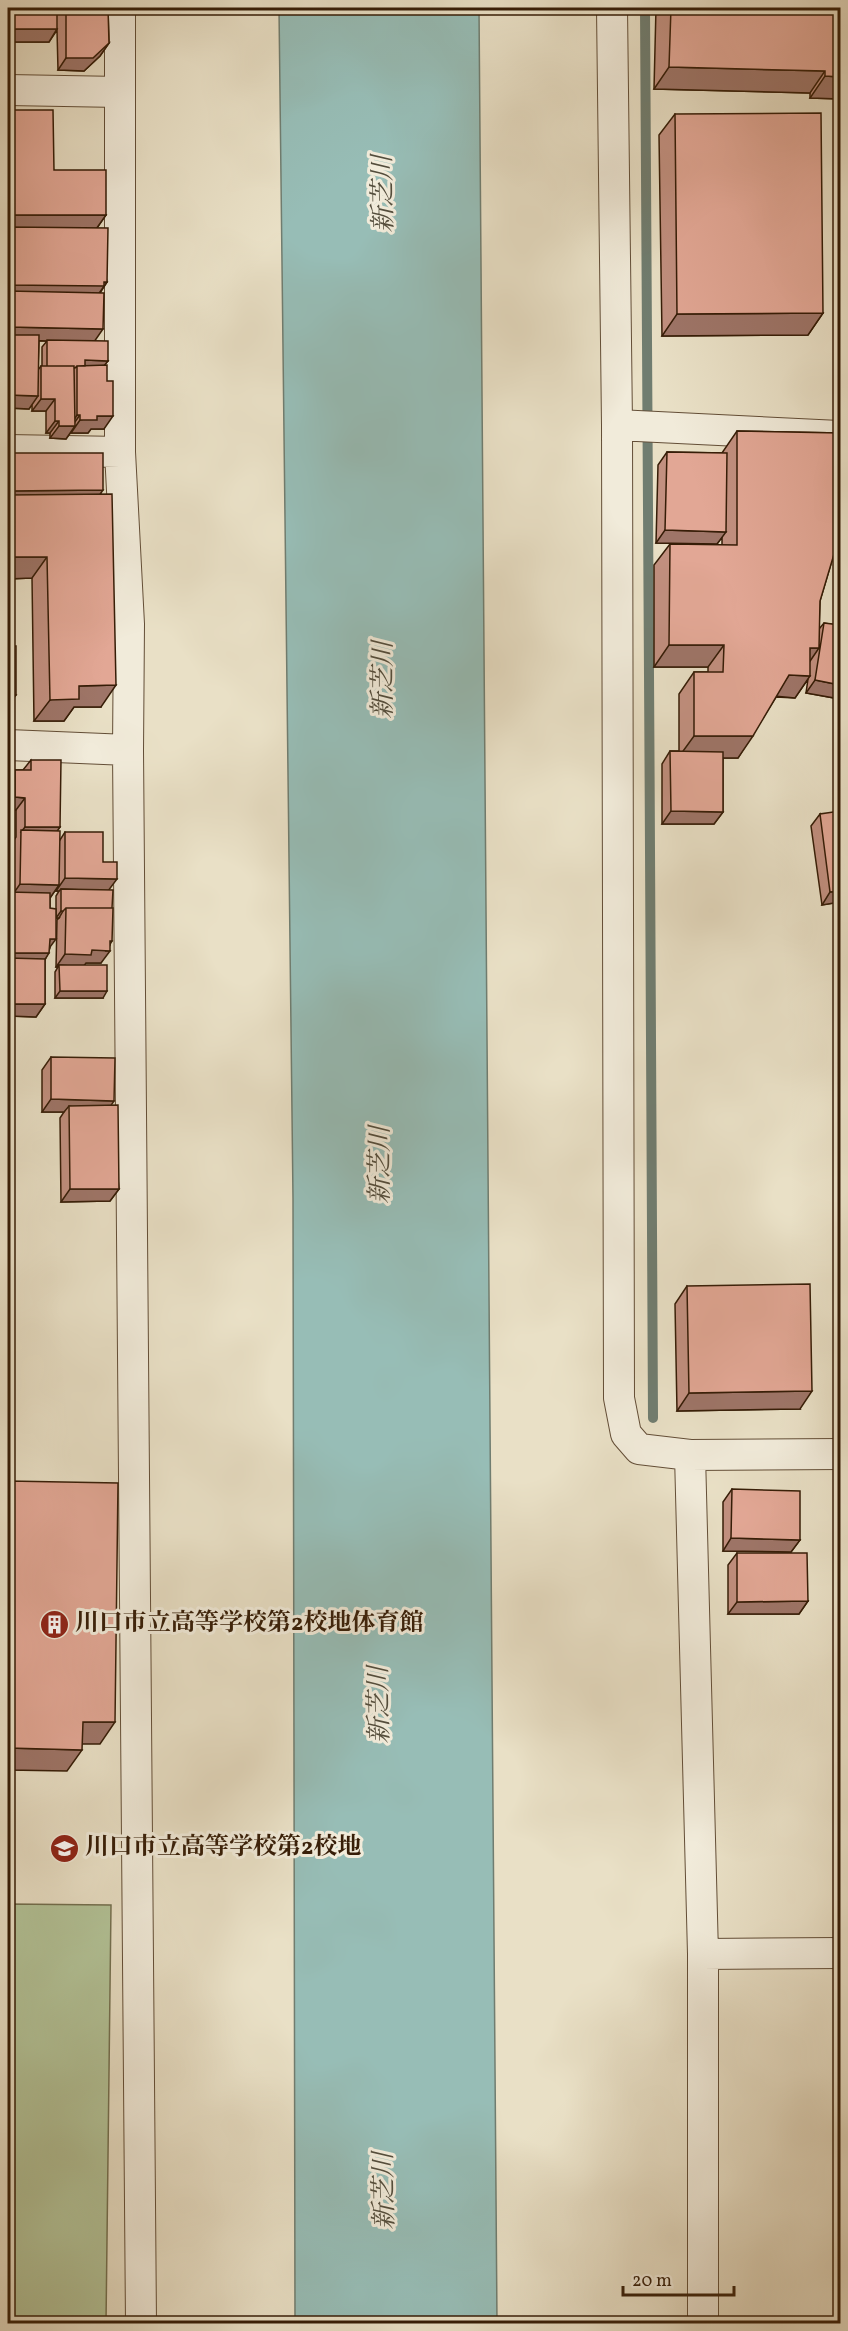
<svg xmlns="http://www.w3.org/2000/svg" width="848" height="2331" viewBox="0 0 848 2331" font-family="Vollkorn,'Noto Serif JP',serif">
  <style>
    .green { fill: #b3c398; stroke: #747050; stroke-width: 1.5 }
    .water { fill: #97bdb6; stroke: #707d70; stroke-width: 1.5 }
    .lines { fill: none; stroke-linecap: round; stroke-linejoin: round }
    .stream { stroke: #707d70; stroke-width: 10 }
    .minor-casing { stroke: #634e37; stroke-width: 32 }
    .minor { stroke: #f1ebda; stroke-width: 30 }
    .wall { fill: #c29080; stroke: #361d07; stroke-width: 1.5; fill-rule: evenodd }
    .shaded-wall { fill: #9e7568; stroke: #361d07; stroke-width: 1.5 }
    .building { fill: #e2a795; stroke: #361d07; stroke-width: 1.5 }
    .labels { text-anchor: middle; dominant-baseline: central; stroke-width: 6; stroke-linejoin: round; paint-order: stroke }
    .poi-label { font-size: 24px; font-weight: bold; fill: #361d07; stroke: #f1ebda; text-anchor: start }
    .water-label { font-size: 26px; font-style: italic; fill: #534d3c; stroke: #f1ebda }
  </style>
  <rect width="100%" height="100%" fill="#e9e0c6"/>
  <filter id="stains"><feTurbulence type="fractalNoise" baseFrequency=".00333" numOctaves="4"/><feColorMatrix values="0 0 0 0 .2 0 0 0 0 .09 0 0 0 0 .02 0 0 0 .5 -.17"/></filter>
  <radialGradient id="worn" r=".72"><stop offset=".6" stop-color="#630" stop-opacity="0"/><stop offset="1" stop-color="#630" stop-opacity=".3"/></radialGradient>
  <path class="green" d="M8,1904L111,1905L106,2323H8Z"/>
  <path class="water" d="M279,8H479L497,2323H295L293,1198Z"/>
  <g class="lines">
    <path class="stream" d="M645,8C650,478 649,948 653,1418"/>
    <defs>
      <path id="minor" d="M120,8V452L129,624L128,750L141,2324
        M612,8L617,425L619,1398L626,1434L639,1449L690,1455L703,1954V2324
        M8,90L120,92
        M617,425L839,436L840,434
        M8,450L120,452
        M8,745L128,750
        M690,1455L840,1454
        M703,1954L840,1953"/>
    </defs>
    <use href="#minor" class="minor-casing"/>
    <use href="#minor" class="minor"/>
  </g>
  <path class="wall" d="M8,8H108L109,43L100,56L84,71L58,70L57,30L49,42H8Z
    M656,8H840V99L810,98V93L654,89Z
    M10,110L54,170L106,215L97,228L107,282L100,293L95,341L108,361L104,365V429H91L88,433H71V432L66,439L50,438V433H46V411H32V404L29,409L8,408V113ZM39,341H47L42,347V366H41L38,370Z
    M675,114L823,313L808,335L662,336L659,135Z
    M737,431L840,433V563H836L839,537L820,601L819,629L824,623L836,625L838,613L840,610V699L806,693L808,679L795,698L776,697L738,758H723V812L714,824H662V764L670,751H679V694L694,672H708V667H654V565L670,544L722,545V537L717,544L656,543L658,465L667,452L722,453Z
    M8,453L101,494V707H74L64,721H34L32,578L8,579Z
    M31,760L60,827L57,831L60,840L65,832L103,862L109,890L110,945L101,963H86L84,965L103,998H55V972L58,967H56L57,920L59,918H56V896L59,891H56V889L50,898V948L45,960V1004L36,1017L10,1016L9,1032L8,1035V892L11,893L12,843L16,837V810H8V781L15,770H23Z
    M820,814L840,902L822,905L811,826Z
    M51,1057L111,1105L119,1189L110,1201L61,1202L60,1118L64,1112H42V1070Z
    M687,1286L800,1409L677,1411L675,1304Z
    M732,1489L800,1540L791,1552L723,1551V1502Z
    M737,1553L808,1601L799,1614H728V1565Z"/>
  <path class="shaded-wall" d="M11,29H57L49,42H8V34Z
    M109,43L100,56L84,71L58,70L66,58Z
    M669,67L825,71L810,93L654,89Z
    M825,76L840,77V99L810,98Z
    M10,215H106L94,232H8V218Z
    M107,282L95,299L8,291V292V285Z
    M823,313L808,335L662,336L677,314Z
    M8,327L103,329L94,342L8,340Z
    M85,360L108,361L103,367H80Z
    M8,395L38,396L29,409L8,408Z
    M41,399H55L46,411H32Z
    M77,415H80L72,426H75L66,439L50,438L59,426H70Z
    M97,416H113L104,429H91L88,433H71L80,420Z
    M55,421H59L50,433H46Z
    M103,490L94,503H8V491Z
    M665,530L726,532L717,544L656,543Z
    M840,556V563H836Z
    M8,557H47L32,578L8,579Z
    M669,645H724L708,667H654Z
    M810,648H819L804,670Z
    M789,675L810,676L795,698L774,696Z
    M815,680L840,685V699L806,693Z
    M116,685L101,707H74L64,721H34L50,700L79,686Z
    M8,695H16L8,706Z
    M694,736H753L738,758H678Z
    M15,797L25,798L16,810H8V808Z
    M671,811L723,812L714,824H662Z
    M25,827H60L51,840L21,832Z
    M65,878L117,879L108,891L61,889L59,891H56Z
    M20,884L59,885L50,898L11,897Z
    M840,891V902L822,905L830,892Z
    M61,911H63L59,918H56Z
    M50,939H56L47,951Z
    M110,941H112L106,951H110L101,963H86L83,967L59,965L58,967H56L65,954L92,950Z
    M8,953H49L41,966L8,965Z
    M60,991H107L103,998H55Z
    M10,1004H45L36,1017L8,1016Z
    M51,1099L114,1101L106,1113L69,1106L64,1112H42Z
    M70,1189H119L110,1201L61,1202Z
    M812,1391L800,1409L677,1411L689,1393Z
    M731,1538L800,1540L791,1552L723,1551Z
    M808,1601L799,1614H728L737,1602Z
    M83,1722H115L100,1744H68Z
    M8,1748L82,1750L67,1771L8,1770Z"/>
  <path class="building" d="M11,8H57V29H11Z
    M66,8H108L109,43L93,58H66Z
    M671,8H840V77L825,76V71L669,67Z
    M10,110H53L54,170H106V215H10Z
    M821,113L823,313L677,314L675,114Z
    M8,227L108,228L107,282H104V286L8,285Z
    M8,291L104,293L103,329L8,327Z
    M8,335H39L38,396L8,395Z
    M47,340L108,341V361L85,360V366H77L75,368H74V366H47Z
    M107,365V381H113V416H97V420H80V415H77V366Z
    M41,366H74L75,426H59V421H55V399H41Z
    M737,431L840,433V534L820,601L819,648H810V676L789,675L753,736H694V672H723L724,645H669L670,544L737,545Z
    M667,452L727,453L726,532L665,530Z
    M8,453H103V490L8,491Z
    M112,494L116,685L79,686V699L50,700L47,557H8V495Z
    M824,623L840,625V685L815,680Z
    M8,646H16V695H8Z
    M670,751L723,752V812L671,811Z
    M31,760H61L60,827H25V798L15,797V770H31Z
    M840,811V891L830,892L820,814Z
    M21,830L60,831L59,885L20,884Z
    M65,832H103V862H117V879L65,878Z
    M61,889L113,890L112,908H66L63,911H61Z
    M8,892L50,893V908L56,909V939H50L49,953H8Z
    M66,908H113L112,941H110V951L92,950L91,955L65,954Z
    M8,958L45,959V1004H10L9,1032H8Z
    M59,965H107V991H60Z
    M51,1057L115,1058L114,1101L51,1099Z
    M118,1105L119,1189H70L69,1106Z
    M810,1284L812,1391L689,1393L687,1286Z
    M8,1481L118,1483L115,1722H83L82,1750L8,1748Z
    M732,1489L800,1491V1540L731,1538Z
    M737,1553H807L808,1601L737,1602Z"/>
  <defs>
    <symbol id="building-disc" viewBox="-11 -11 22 22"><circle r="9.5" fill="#8f2418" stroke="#f1ebda"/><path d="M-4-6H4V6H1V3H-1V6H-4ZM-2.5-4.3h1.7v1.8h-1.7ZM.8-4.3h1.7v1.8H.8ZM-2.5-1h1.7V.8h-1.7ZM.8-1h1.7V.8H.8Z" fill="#fff"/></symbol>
    <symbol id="school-disc" viewBox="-11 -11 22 22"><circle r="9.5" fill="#8f2418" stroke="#f1ebda"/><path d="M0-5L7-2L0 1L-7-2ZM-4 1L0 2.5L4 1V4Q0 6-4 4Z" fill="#fff"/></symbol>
  </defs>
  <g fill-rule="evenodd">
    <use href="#building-disc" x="38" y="1608" width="33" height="33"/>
    <use href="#school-disc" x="48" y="1832" width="33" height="33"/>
  </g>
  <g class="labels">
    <g class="poi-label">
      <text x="75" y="1624">川口市立高等学校第2校地体育館</text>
      <text x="85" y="1848">川口市立高等学校第2校地</text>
    </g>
    <g class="water-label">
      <text transform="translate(384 194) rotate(-91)">新芝川</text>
      <text transform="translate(384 680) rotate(-90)">新芝川</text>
      <text transform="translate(381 1165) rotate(-90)">新芝川</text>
      <text transform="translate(380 1705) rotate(-91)">新芝川</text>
      <text transform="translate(385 2191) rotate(-91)">新芝川</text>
    </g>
  </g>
  <rect width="848" height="2331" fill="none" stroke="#e9e0c6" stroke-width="30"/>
  <rect x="9" y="9" width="830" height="2313" fill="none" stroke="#361d07" stroke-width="3"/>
  <rect x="15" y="15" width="818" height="2301" fill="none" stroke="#361d07" stroke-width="1.5"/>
  <path d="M623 2286v9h111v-9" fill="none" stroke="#361d07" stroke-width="3"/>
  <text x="632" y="2286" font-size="18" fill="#361d07" stroke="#f1ebda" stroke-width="4.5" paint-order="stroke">20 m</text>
  <rect width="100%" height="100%" filter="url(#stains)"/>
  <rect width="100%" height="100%" fill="url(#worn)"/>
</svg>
